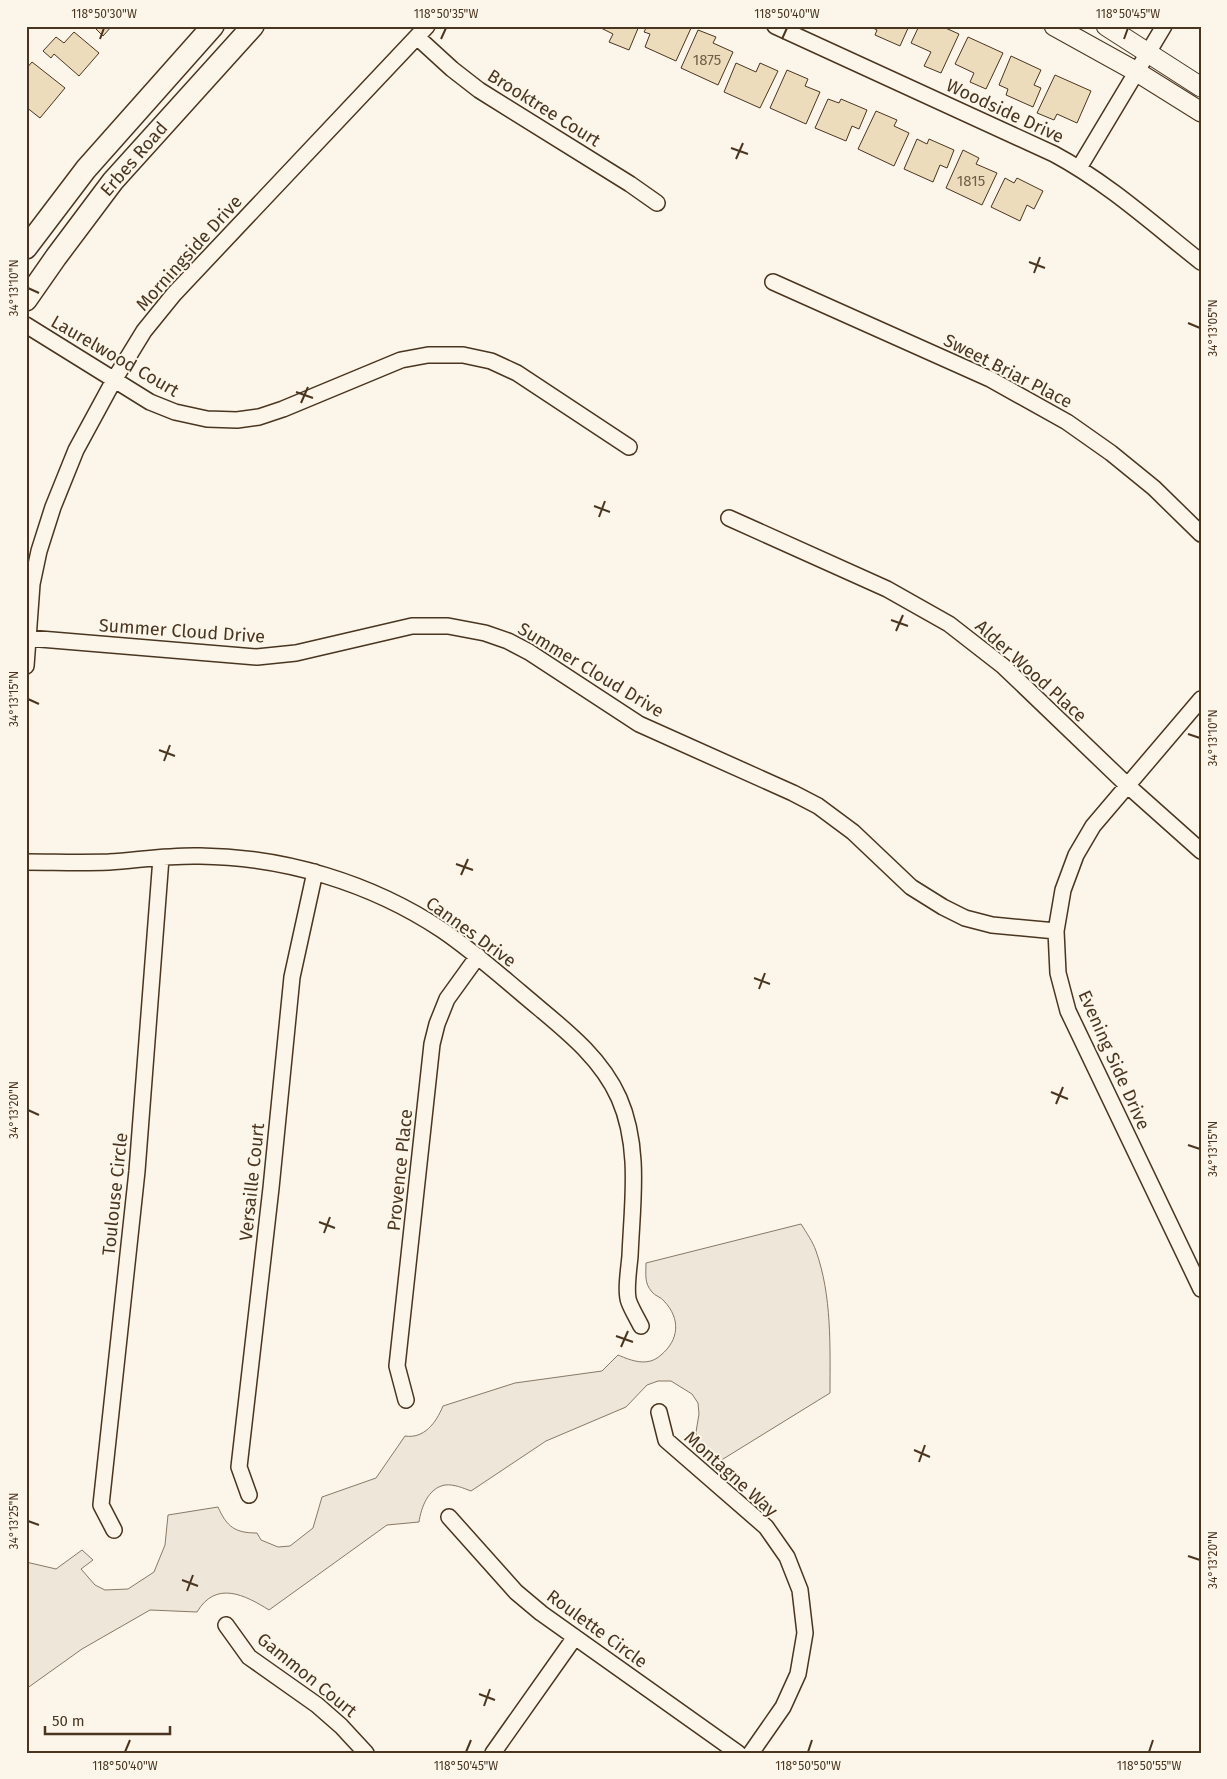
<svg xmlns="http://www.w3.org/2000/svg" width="1227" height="1779" viewBox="0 0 1227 1779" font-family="'Fira Sans',sans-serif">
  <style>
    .green { fill: #ede6d9; stroke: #887966 }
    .building { fill: #ecdcbc; stroke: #4a3520 }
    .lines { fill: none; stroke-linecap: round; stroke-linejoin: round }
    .minor-casing { stroke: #4a3520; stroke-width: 18 }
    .tertiary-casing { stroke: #4a3520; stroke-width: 21 }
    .secondary-casing { stroke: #4a3520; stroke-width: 24 }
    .minor { stroke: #fbf6e9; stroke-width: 15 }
    .tertiary { stroke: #fbf6e9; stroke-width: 19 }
    .secondary { stroke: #fbf6e9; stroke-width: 21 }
    .ticks { fill: none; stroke: #4a3520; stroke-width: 2 }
    .labels { text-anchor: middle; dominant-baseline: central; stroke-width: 4; stroke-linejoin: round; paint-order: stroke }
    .number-label { font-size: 15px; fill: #725f47 }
    .street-label { font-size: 18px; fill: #4a3520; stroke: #fbf6e9 }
    .neatline { fill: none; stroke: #4a3520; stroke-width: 2 }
    .ticks-label { font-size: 12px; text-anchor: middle; fill: #4a3520 }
  </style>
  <rect width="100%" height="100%" fill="#fbf6e9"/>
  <path class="green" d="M801,1224C806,1232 813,1242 816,1251C832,1296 830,1346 830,1393L715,1464L704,1453L697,1443L696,1432L699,1414L698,1403L692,1394L671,1381H658L647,1385L626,1407L546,1441L471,1491C463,1488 454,1484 445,1485C428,1488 421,1508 419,1522L387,1525L269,1610C245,1595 216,1580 197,1612L150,1610L82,1649L26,1689V1562L56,1569L82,1550L93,1560L81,1569L95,1585L105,1590L128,1589L154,1572L165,1545L168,1515L218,1507C227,1527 235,1533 257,1533L261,1540L278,1547L290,1546L313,1528L322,1497L376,1478L405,1436C424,1439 436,1423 443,1406L515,1383L602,1371L618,1355C632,1361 648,1367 661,1355C679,1340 681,1319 664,1301C661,1297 655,1296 652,1292C644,1283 646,1274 646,1263Z"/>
  <path class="building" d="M93,26H112L103,36Z
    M602,26H639L629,50L609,42L613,34L601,28Z
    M647,26H665L670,28V26H692L676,61L645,47L650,34L644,32Z
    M869,26H909L900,46L875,35L877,30Z
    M919,26H941L959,34L941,73L924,66L931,52L911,43Z
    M698,30L716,37L713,43L733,52L718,85L681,68Z
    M74,32L99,53L79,76L54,54L51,58L43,51L56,37L64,43Z
    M968,37L1003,53L986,89L970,82L974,73L955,64Z
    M1011,56L1041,70L1034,85L1041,88L1033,107L1006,95L1008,89L999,85Z
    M32,62L65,88L40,118L26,107V69Z
    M736,63L756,72L760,63L778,71L760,108L724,92Z
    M787,70L808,79L805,86L820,92L806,124L770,108Z
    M1055,75L1091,91L1077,123L1057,114L1054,120L1037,113Z
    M828,99L839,103L841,99L867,110L859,129L852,126L846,141L815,128Z
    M876,111L897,120L894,126L909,133L894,166L858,149Z
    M917,139L927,144L929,139L954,150L947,168L940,165L933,182L904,169Z
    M963,150L979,158L976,164L997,173L982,205L946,188Z
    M1005,178L1014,183L1017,178L1043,191L1034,209L1027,205L1020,221L991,207Z"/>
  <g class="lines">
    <defs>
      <path id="minor" d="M775,26L1054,154C1108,183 1153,224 1201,262
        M417,37L452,69L479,90L630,184L657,203
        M1079,168L1164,26
        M773,282L990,379L1067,422L1111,453L1154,488L1201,534
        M26,325L150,402L175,412L207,419L237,420L259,417L283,409L401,360L428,355H463L491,361L517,373L629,447
        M729,518L887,589L949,624L1003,666L1127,785L1201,851
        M28,638L257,657L296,653L412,626H448L485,633L508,641L529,652L639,724L793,793L818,806L853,832L911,887L943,907L965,918L992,925L1056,931
        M26,666L32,584L39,551L53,507L76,450L114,380L144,331L174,294L427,26
        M1201,699L1093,826L1076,855L1063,890L1056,931L1058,973L1068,1011L1201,1289
        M26,862C54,862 81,863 109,862C139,860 170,855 200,856C285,857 371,883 442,930C470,949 495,971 520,992C557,1024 599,1053 619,1098C641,1148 632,1204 630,1256C629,1268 625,1292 629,1302C632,1310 637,1318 641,1326
        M406,1400L397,1366L432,1044L437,1024L447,999L478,956
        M659,1412L666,1440L766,1527L787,1557L800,1590L805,1633L798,1674L783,1707L751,1753
        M249,1495L239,1467L271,1188L292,977L315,872
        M449,1517L516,1592L541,1613L738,1753
        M114,1530L101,1505L137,1171L161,858
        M226,1625L249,1657L317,1705L341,1726L366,1753
        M493,1753L575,1637"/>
      <path id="tertiary" d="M1054,26L1137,72L1201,112
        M1106,26L1201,87"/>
      <path id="secondary" d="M26,248L86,169L213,26
        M26,300L56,257L113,181L253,26"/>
    </defs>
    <use href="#minor" class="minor-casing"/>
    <use href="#tertiary" class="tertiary-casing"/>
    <use href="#secondary" class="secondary-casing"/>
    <use href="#minor" class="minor"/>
    <use href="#tertiary" class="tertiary"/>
    <use href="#secondary" class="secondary"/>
  </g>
  <path class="ticks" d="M100,39L104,28M441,39L446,28M782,39L787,28M1124,39L1128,28M731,148L748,154M736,159L743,143M1029,262L1045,268M1034,273L1040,257M28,288L39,293M1188,323L1200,328M296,392L313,398M301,403L308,387M594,506L610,512M599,517L605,501M891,620L908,626M896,631L903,615M28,699L39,704M1188,734L1200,738M159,750L175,756M164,761L170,745M456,864L473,870M461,875L468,859M754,978L770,984M759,989L765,973M1051,1092L1068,1099M1056,1104L1063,1087M28,1110L39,1115M1188,1145L1200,1149M319,1222L335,1228M324,1233L330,1217M616,1336L633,1342M621,1347L628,1331M914,1450L930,1457M919,1462L925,1445M28,1521L39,1525M1188,1556L1200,1560M182,1580L198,1586M187,1591L193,1575M479,1694L495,1700M484,1706L490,1689M125,1752L130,1740M466,1752L471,1740M808,1752L812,1740M1149,1752L1153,1740"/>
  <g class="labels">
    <g class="number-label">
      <text x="707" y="60">1875</text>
      <text x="971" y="181">1815</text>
    </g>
    <g class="street-label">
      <text transform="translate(544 108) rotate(32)">Brooktree Court</text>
      <text transform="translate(1005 111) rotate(25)">Woodside Drive</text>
      <text transform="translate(134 159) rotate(-49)">Erbes Road</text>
      <text transform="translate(189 253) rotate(-48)">Morningside Drive</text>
      <text transform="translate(115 356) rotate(30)">Laurelwood Court</text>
      <text transform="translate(1008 371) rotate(27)">Sweet Briar Place</text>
      <text transform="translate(182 631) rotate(4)">Summer Cloud Drive</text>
      <text transform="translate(591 670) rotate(31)">Summer Cloud Drive</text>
      <text transform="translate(1031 671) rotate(42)">Alder Wood Place</text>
      <text transform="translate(471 932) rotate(36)">Cannes Drive</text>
      <text transform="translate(1114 1060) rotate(66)">Evening Side Drive</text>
      <text transform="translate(400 1170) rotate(-84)">Provence Place</text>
      <text transform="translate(252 1182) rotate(-84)">Versaille Court</text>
      <text transform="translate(115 1194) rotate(-84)">Toulouse Circle</text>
      <text transform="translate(731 1474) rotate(42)">Montagne Way</text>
      <text transform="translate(597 1629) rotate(36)">Roulette Circle</text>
      <text transform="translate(307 1675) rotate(39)">Gammon Court</text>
    </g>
  </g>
  <rect width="1227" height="1779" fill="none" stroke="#fbf6e9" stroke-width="55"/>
  <path d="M45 1726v8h125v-8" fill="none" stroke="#4a3520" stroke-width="2.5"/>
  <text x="52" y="1726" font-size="15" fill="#4a3520" stroke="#fbf6e9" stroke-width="4" paint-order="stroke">50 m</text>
  <rect x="28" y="28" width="1172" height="1724" class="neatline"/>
  <g class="ticks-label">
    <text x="104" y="18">118°50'30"W</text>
    <text x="446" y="18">118°50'35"W</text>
    <text x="787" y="18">118°50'40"W</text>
    <text x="1128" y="18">118°50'45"W</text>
    <text transform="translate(14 288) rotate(-90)" y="4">34°13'10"N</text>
    <text transform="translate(1213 328) rotate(-90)" y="4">34°13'05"N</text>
    <text transform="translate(14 699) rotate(-90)" y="4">34°13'15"N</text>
    <text transform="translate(1213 738) rotate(-90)" y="4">34°13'10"N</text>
    <text transform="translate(14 1110) rotate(-90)" y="4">34°13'20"N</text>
    <text transform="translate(1213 1149) rotate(-90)" y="4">34°13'15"N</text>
    <text transform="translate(14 1521) rotate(-90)" y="4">34°13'25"N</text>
    <text transform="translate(1213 1560) rotate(-90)" y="4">34°13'20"N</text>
    <text x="125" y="1770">118°50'40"W</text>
    <text x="466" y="1770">118°50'45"W</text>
    <text x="808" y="1770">118°50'50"W</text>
    <text x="1149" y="1770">118°50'55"W</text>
  </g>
</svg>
